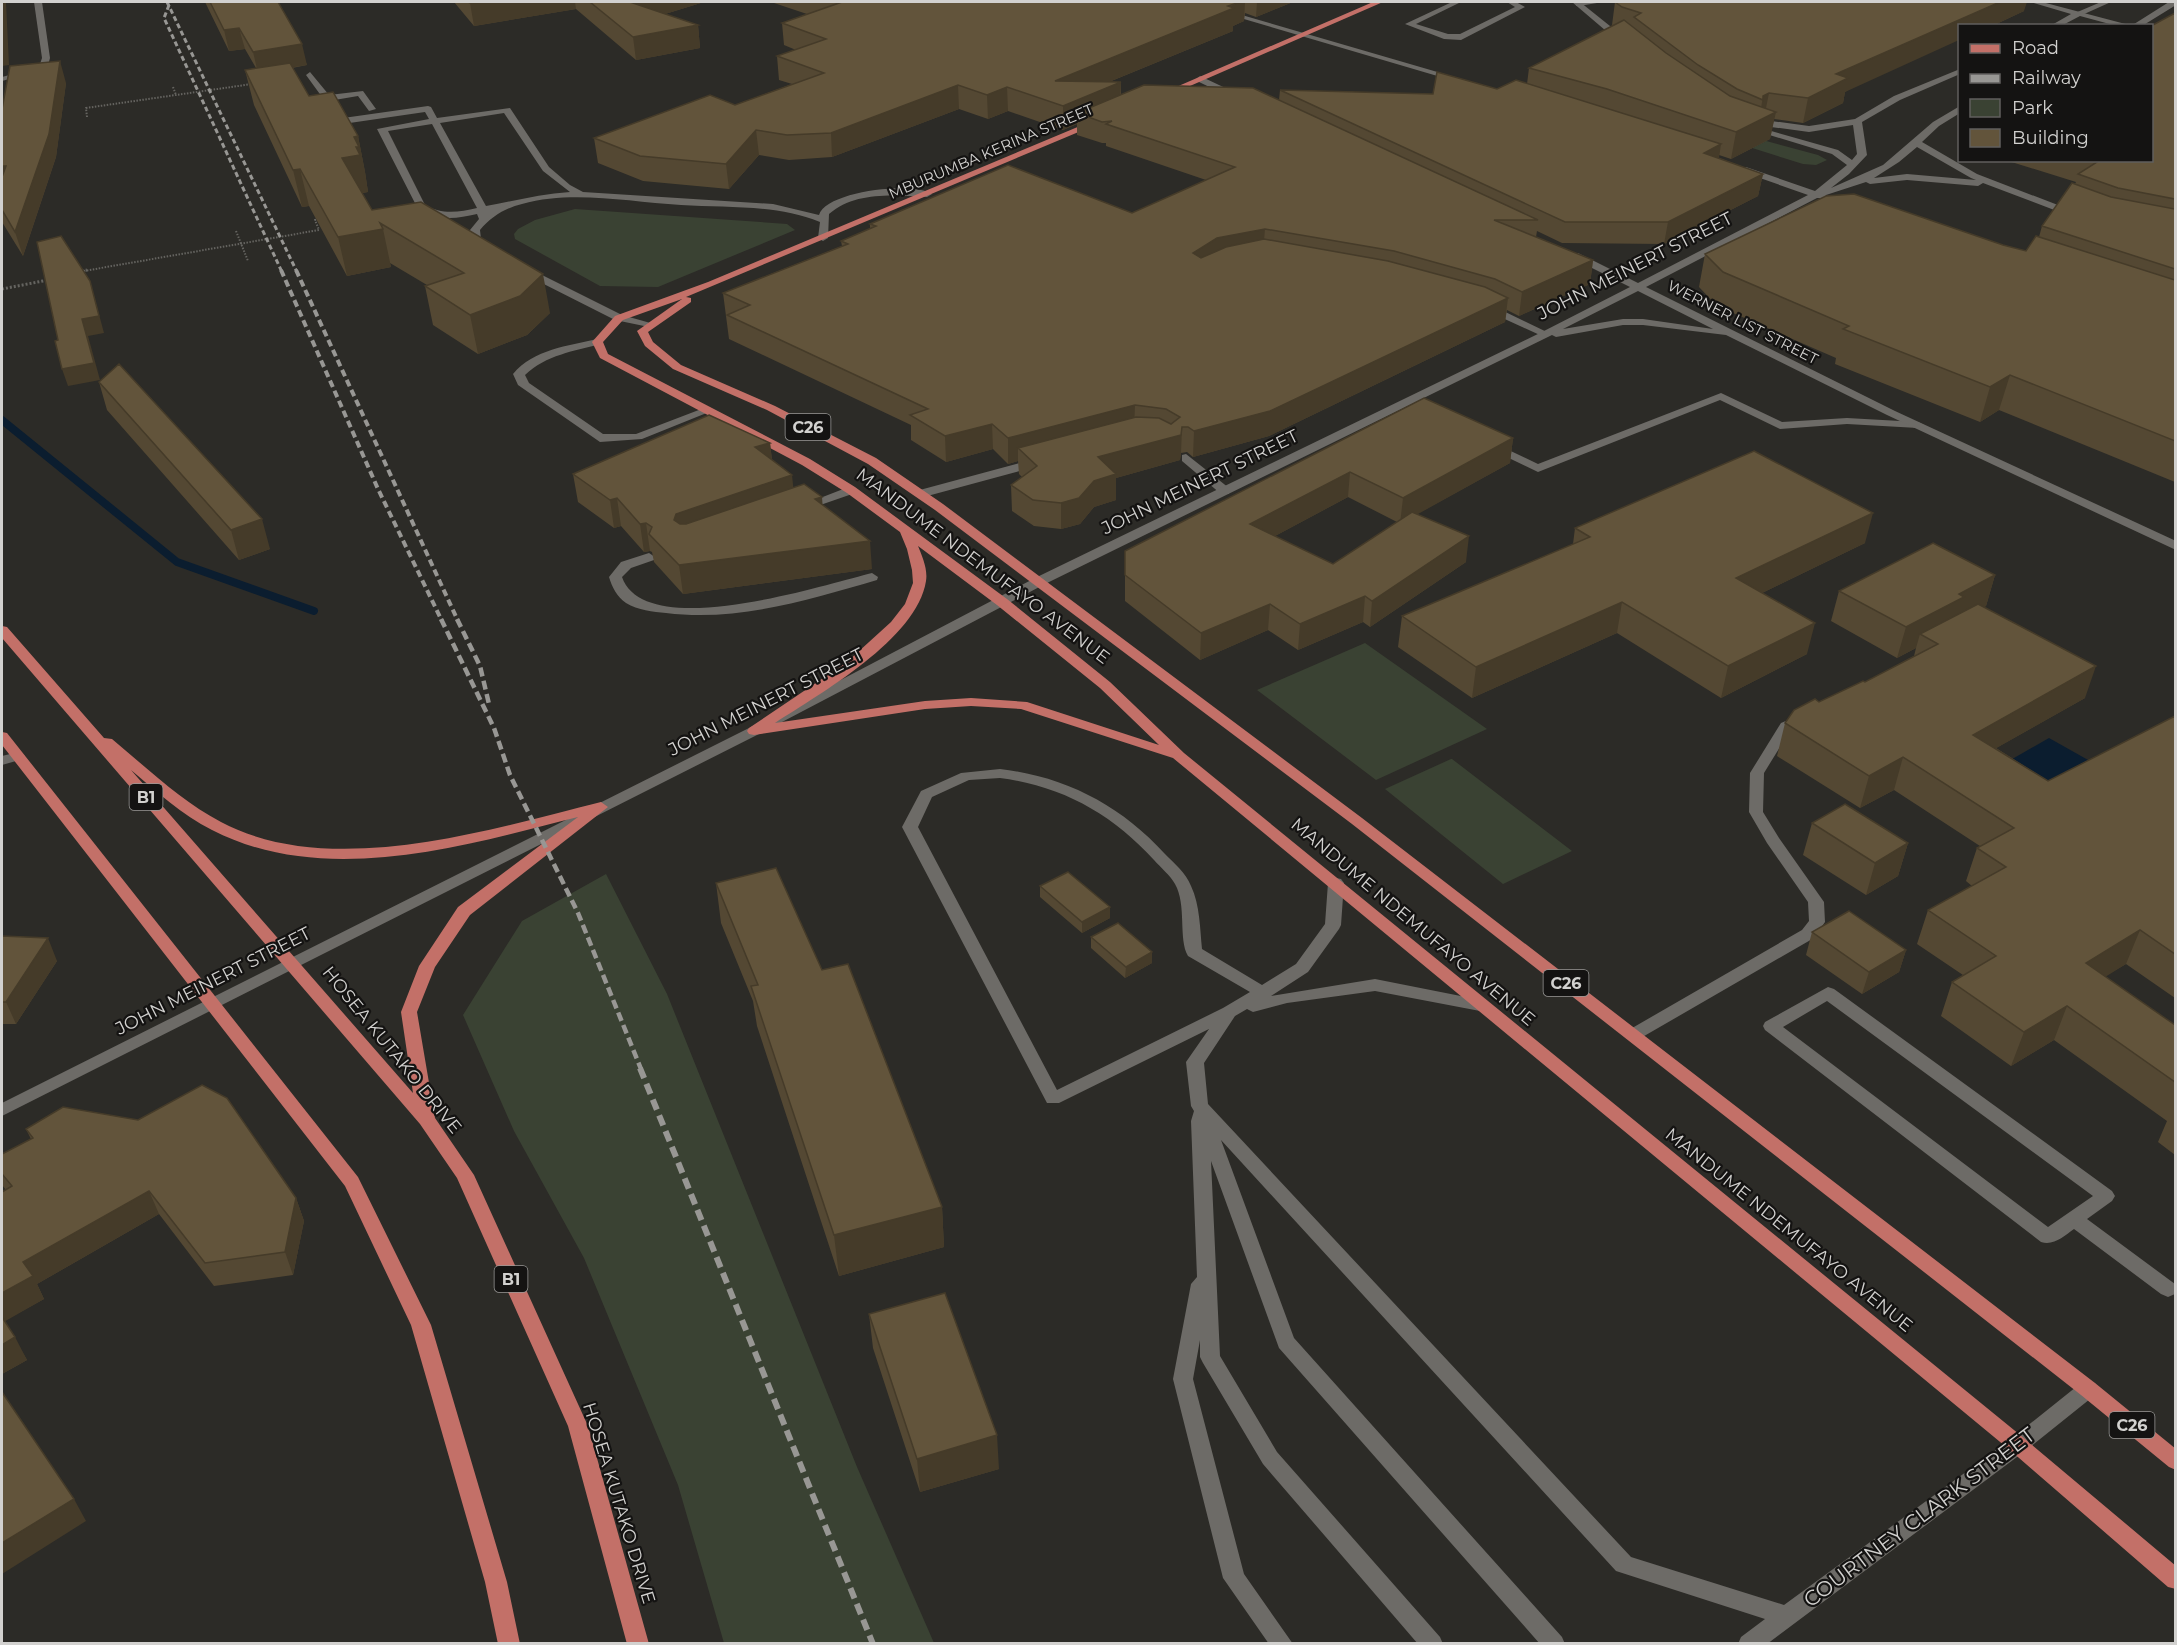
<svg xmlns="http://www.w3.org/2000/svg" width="2177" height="1645" viewBox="0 0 2177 1645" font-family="Montserrat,sans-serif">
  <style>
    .green { fill: #3a4233 }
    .water { fill: #0b1d2f }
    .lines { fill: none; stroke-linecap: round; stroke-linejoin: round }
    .stream { stroke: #0b1d2f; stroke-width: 8 }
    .path-far1 { stroke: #656460; stroke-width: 2; stroke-dasharray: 1.5 1.5; stroke-linecap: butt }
    .path { stroke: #656460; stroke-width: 3; stroke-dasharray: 2 2; stroke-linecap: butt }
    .lane { fill: #6d6b67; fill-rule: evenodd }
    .street { fill: #6d6b67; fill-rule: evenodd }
    .secondary { fill: #6d6b67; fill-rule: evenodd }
    .primary { fill: #c37068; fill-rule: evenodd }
    .rail-far3 { stroke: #989794; stroke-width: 3; stroke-dasharray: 5 3; stroke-linecap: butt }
    .rail-far2 { stroke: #989794; stroke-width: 4; stroke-dasharray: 7 4; stroke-linecap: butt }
    .rail-far1 { stroke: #989794; stroke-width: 4.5; stroke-dasharray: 9 4.5; stroke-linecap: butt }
    .rail { stroke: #989794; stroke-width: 6; stroke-dasharray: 11 6; stroke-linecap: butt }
    .wall { fill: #544833; fill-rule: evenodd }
    .shaded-wall { fill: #453b29 }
    .building { fill: #62543b; stroke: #453b29; stroke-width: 1.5 }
    .labels { text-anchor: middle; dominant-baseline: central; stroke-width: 4.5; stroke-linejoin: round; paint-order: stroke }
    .far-street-label { font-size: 15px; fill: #d2d1cf; stroke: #141312 }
    .shield { fill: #141312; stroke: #999896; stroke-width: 1.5 }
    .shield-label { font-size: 16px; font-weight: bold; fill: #d2d1cf }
    .street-label { font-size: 18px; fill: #d2d1cf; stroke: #141312 }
    .near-street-label { font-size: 21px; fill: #d2d1cf; stroke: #141312 }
  </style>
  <rect width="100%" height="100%" fill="#2c2b27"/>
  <path class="green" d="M1726,130L1818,155L1827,160L1816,165L1803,164L1714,136Z
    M575,209L787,224L795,230L658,287L600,286L515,239L514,234L518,229L535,220Z
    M1365,643L1487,729L1376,780L1257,690Z
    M1451,759H1452L1572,851L1503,884L1385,789Z
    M606,874L667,994L857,1467L934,1643H724L678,1485L584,1258L514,1131L463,1015L522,921Z"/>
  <path class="water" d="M2049,738L2097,765L2041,798L1993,770Z"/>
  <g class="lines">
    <path class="stream" d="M2,420L177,562L314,611"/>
    <path class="path-far1" d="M173,87L176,95
      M87,117L86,108L252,84
      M236,231L248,261
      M78,272L319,230L315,220L320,219"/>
    <path class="path" d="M78,272L87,270
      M2,289L48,280"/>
    <path class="lane" d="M34,2H42L50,58L47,69L2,81V77L39,67L42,58Z
      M1452,2H1461L1416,24L1448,34H1460L1515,7L1507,2H1516L1525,7L1461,40L1444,39L1405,24Z
      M1576,2H1603L1579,6H1576Z
      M310,72L329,95L363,91L376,109L369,111L358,96L311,104V100L322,97L306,75Z
      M428,106L431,107L437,118L510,108L549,167L570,185L583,192L773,204L819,215C826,191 914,181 932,194L927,197C895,195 855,191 829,214L828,238L823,241L818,238L820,222C776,204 727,208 681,205C628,202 573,190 522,204C505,208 491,217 480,230L481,239L489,248L484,251L471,240L470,230L479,219L477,214C456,219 437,221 418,209L377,129L429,119L425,112L329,126L324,123L329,120ZM504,113L543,171L570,192C541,194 513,201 486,206L440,123ZM432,124L477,208C459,212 442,215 425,205L388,131Z
      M522,269H530L622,315L654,324L649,327L615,320L522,273Z
      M1485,306H1493L1551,334L1542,336L1485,310Z
      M597,339L602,342L601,344C574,351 546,355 525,375L529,383L603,434H636L704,408L708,407L714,410L642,439L600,442L518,385L513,374C534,349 568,346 597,339Z
      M1721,393L1782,422L1847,418L1918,422L1924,425L1918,428L1847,424L1780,429L1720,400L1538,472L1488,448L1494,444L1498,445L1538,464Z
      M1186,454L1229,488V494H1221L1182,461V455Z
      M1038,458L1042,459V465L920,498L914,494L916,491Z
      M851,486L857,490L855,493L803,511L797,507Z
      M649,553L655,557L654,560L631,568L622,577C645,643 823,585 872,573L878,577L877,580C808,600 738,622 666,613C653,612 638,610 626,603C617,597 612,587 609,577L621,562Z
      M1800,715L1807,719L1791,729L1764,773L1763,812L1779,838L1824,902L1825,922L1814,938L1639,1039H1627L1625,1035L1627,1031L1802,930L1809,921L1808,902L1767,843L1749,812L1750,773L1781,723Z
      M1000,769C1066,777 1120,805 1165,854C1174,863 1186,873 1191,886C1200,905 1200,929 1202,949L1262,985L1296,964L1325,924L1328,883L1336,878L1341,879L1344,883L1341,925L1339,929L1308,972L1271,996L1375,979L1486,1001L1488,1005L1486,1009L1480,1011L1375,991L1287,1003L1253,1012L1247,1009L1235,1016L1204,1063L1208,1104L1631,1557L1784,1605L2011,1439L2081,1383L2088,1381L2095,1383L2098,1389L2095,1395L2025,1451L1767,1644H1738L1741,1637L1765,1619L1616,1571L1221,1140L1294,1338L1562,1637L1565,1644H1540L1279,1348L1211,1161L1220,1356L1277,1452L1440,1637L1443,1644H1418L1263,1464L1203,1363L1200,1357V1340L1193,1379L1244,1574L1293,1644H1269L1223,1578L1173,1379L1191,1284L1197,1277L1191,1121L1194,1111L1191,1106L1186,1062L1209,1029L1059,1103H1047L902,827L921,791L961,773ZM1000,778C1062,786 1112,814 1154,860C1161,868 1170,875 1175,884C1187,905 1178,939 1188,956L1250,992L1223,1008L1057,1090L918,827L932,797L969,780Z
      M1828,987L1834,989L2112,1191L2115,1196L2112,1201L2087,1219L2175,1284V1294L2168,1297L2161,1294L2074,1229C2064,1236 2054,1246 2041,1242L1765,1030L1763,1026L1765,1022ZM1827,1001L2093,1196L2048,1227L1783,1027Z"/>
    <path class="street" d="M2101,2H2111L2082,15L2075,13Z
      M2169,2H2176V5L2142,26H2131Z
      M18,752L25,756L23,759L2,765V756Z"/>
    <path class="secondary" d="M1186,2H1197L1458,78L1451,80Z
      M1572,2H1580L1625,38V42H1619Z
      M2030,2H2042L2133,26H2117L2080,16L2061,26H2050L2071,14Z
      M1960,69V74L1900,100L1862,122L1867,155L1849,174L1831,188L1883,165L1933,122L1960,106V113L1939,126L1922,142L1977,174L2076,212V216H2070L1983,183L1978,186L1907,180L1870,184L1866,182L1826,195L1825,198H1817L1646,287L1895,411L2176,541V550L1887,415L1726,335L1643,325H1623L1556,337L1552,335L1045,584L759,734L2,1116V1103L749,728L1035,578L1542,332L1630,287L1570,257V253H1578L1638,283L1808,195L1740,171V167H1746L1815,191L1847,165L1832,154L1750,129V125L1838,150L1852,160L1857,154L1853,125L1809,132L1764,126L1759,123L1764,120L1809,126L1855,119L1894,96ZM1917,147L1971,178L1976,180L1907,174L1874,178L1899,162ZM1638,291L1713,329L1643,319H1623L1563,329Z
      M1200,76L1238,94L1239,96L1232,98L1197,81L1196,79Z"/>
    <path class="primary" d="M1373,2H1383L1167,96L1160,94Z
      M1092,121L1100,123L686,297L691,298V302L648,332L653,342L681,365L775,406L876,458L943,504L1362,818L2095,1383L2176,1449V1470L2169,1467L2081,1395L1352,824L935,510L868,464L767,410L673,369L645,346L637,331L682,299L623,320L603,342L608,354L810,459L855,487L1007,599L1110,682L1184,753L2025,1439L2176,1566V1589L2168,1587L2011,1451L1173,758L1021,709L971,706L925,709L754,735L749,734L747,731L749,728L847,662L891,622L905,604L913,583L912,570L907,549L900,532L847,493L802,465L600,358L592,342L615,316L708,282ZM918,546L997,605L1100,688L1159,745L1027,702L971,698L925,701L775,723C821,693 917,639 926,581C928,569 922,556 918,546Z
      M2,626L7,627L104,738L112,739C147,768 181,801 221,822C330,880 489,830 601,802L608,807L470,915L435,967L417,1012L435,1118L474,1175L588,1426L649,1644H627L568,1426L457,1178L420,1124L2,638ZM131,770C156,791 182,815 212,830C325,888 462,846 578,817L458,907L419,966L401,1012L413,1093Z
      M2,732L7,733L358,1177L431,1325L507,1582L520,1644H498L485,1582L411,1325L345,1186L2,745Z"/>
    <path class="rail-far3" d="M167,2L297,272
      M169,5L164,18L282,272"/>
    <path class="rail-far2" d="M281,270L378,489L442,621
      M296,270L458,621"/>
    <path class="rail-far1" d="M441,619L494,728L510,775L578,913L641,1069
      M457,619L480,666L489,704"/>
    <path class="rail" d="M640,1068L873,1644"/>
  </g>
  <path class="wall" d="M205,2H278L307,65L292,68L309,96L358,136L365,172L368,192L362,193L372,210L550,313L527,335L478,354L433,325L425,286L427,285L390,263L391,267L347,276L309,206L302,207L254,105L245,70L256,68L245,49L229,51Z
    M454,2H704L665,14L698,25L700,48L636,60L576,9L474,26Z
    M771,2H1293L1256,17L1245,13L1244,21L1233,26V31L1109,82H1121V95L1279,100L1280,90L1433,94L1497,89L1527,84L1529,68L1613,26L1612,25L1615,2L2024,11L1992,26H1959L1845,92L1843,103L1803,123L1774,119L1770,139L1731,159L1719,155V158L1763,174L1758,196L1664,244L1562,243L1537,231L1536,237L1593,260L1590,284L1519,316L1507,310L1505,322L1269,436L1193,457L1187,452L1181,453L1180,460L1116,478V500L1094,507L1080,524L1061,529L1034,526L1012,511L1011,485L1022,477L1019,474L1018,461L1008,464L993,449L946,462L911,440V425L729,339L723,293L842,246L841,241L870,229V224L1132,213L1206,180L1106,146V143H1102L1077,135V124L1063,130L1008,111L988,119L959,109L832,157L789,160L759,155L729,189L643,181L598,163L594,138L735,105L792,84L779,80L777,56L796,50L784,45L782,23L807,14Z
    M2175,13V482L1999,410L1980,422L1835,364L1836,358L1717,306L1699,287L1705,254L2003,245L2026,251L2039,237L2042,226L2075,184L2076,182L2005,160H2151Z
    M66,83L56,157L23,256L2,222V109Z
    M99,382L270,549L239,560L107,410Z
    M1424,398L1513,438L1510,463L1417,514L1466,562L1370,627L1363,622L1298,650L1268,630L1200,660L1125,601V551ZM1348,497L1397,522L1333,564L1275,536Z
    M770,443L772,460L793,488L823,505L872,569L683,594L654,562L652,552L650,551L644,552L621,526L614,528L578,502L573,474Z
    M1575,528L1865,543L1762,593L1807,654L1721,698L1617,633L1472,698L1398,647L1402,616L1573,544Z
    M1995,575L1986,606L1984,607L2085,698L1996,748L2048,781L2175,716V998L2126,964L2105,976L2175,1025V1155L2158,1142L2167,1121L2054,1040L2011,1066L1941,1016L1952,982L1963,975L1917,944L1928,910L1972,886L1966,881L1977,848L1980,846L1894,790L1860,808L1777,756L1785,723L1819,702L1865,682L1914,656L1916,648L1897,658L1831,621L1839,591Z
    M1812,823L1908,843L1898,876L1866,895L1803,855Z
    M716,883L822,970L942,1207L944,1247L839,1276L757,1026L753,1001L721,923Z
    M1040,886L1110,918L1082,933L1040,897Z
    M1812,932L1906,950L1899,972L1862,994L1806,955Z
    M2,936L57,961L16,1024H2Z
    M1091,937L1152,952V963L1125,978L1091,948Z
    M26,1129L296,1198L304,1221L293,1275L214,1286L159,1214L37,1284L44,1299L4,1321L27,1360L2,1374V1192L6,1190L2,1185V1154L31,1139Z
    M869,1314L999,1469L920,1492L873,1348Z"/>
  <path class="shaded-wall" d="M2,2H6L9,65L2,66Z
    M482,2H575L576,9L474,26L470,3Z
    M630,2H704L633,24Z
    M1240,2H1245L1244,21L1233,26V31L1055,104V81Z
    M1257,2H1293L1256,17Z
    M2000,2H2027L2024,11L1992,26H1959V40L1845,92L1843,103L1803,123L1808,98L1836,74Z
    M698,25L700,48L636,60L633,37Z
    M239,28L245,49L229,51L224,30Z
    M302,44L307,65L258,73L253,52Z
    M60,61L66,83L56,157L23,256L15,232Z
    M1121,82L1120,106L1077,113V124L1063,130V106Z
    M958,85L959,109L832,157L831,133Z
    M1007,87L1008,111L988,119L987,95Z
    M1769,93L1764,118L1776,112L1770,139L1731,159L1736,132L1759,120L1763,96Z
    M756,130L759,155L729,189L726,164Z
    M358,136L365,172L368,192L350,195L342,158L354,137Z
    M1721,144L1718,165L1704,153Z
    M2,166H6L2,191Z
    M300,169L309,206L302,207L293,170Z
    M1763,174L1758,196L1664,244L1668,222Z
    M383,229L391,267L347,276L338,237Z
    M1265,229L1263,252L1192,277L1193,253L1217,238Z
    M1593,260L1590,284L1519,316L1522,292Z
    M543,274L550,313L527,335L478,354L470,315Z
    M90,281L104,333L88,336L100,380L68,386L62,369L82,319Z
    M1508,298L1505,322L1269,436L1193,457L1194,431Z
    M2010,375L1999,410L1980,422L1990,387Z
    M1135,405L1134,430L1018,448V461L1008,464V438Z
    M992,424L993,449L946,462L945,436Z
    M1182,427L1181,453L1180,460L1116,478V500L1094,507L1080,524L1061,529V503L1098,457Z
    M1513,438L1510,463L1400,524L1403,498Z
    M770,443L773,470L755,447Z
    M1350,472L1348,497L1249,550L1250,524Z
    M792,475L795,503L678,549L674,520L676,514Z
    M822,497L824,525L815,499Z
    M617,498L621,526L614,528L610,500Z
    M1873,513L1865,543L1729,609L1736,578Z
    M262,519L270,549L239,560L231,530Z
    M646,523L650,551L644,552L640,524Z
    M1469,536L1466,562L1370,627L1372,601Z
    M870,541L872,569L683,594L679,565Z
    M1995,575L1986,606L1957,621L1920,634L1916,648L1897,658L1906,627L1959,594Z
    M1365,596L1363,622L1298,650L1300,624Z
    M1622,602L1617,633L1472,698L1476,667Z
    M1270,604L1268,630L1200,660L1201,633Z
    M1815,623L1807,654L1721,698L1728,666Z
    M2096,666L2085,698L1963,767L1973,735Z
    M1903,757L1894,790L1860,808L1869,776Z
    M1908,843L1898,876L1866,895L1875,863Z
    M1110,907V918L1082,933V922Z
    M2140,930L2126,964L2073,997L2086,963Z
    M48,938L57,961L16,1024L6,1002Z
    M1906,950L1899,972L1862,994L1869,972Z
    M1152,952V963L1125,978L1126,967Z
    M2067,1006L2054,1040L2011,1066L2024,1032Z
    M149,1191L159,1214L37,1284L44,1299L2,1323V1293L23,1262Z
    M296,1198L304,1221L293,1275L285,1252Z
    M942,1207L944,1247L839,1276L834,1235Z
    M15,1337L27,1360L2,1374V1345Z
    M997,1435L999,1469L920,1492L917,1459Z
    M74,1499L86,1521L2,1574V1543Z"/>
  <path class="building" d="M210,2H278L302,44L253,52L239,28L224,30Z
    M468,2H482L470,3Z
    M590,2H632H630L698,25L633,37Z
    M835,2H1240L1228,6L1234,8L1055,81L1121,82L1063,106L1007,87L987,95L958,85L831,133L787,135L756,130L726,164L640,156L594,138L710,95L735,105L824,73L777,56L826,39L782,23L839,3Z
    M1615,2H2000L1836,74L1848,78L1808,98L1769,93L1763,96V100L1737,89L1698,65L1634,17L1641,13L1622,7Z
    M2175,13V199L2118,188L2078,174L2100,160H2151V26Z
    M1624,20L1666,53L1730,96L1776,112L1736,132L1607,89L1529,68Z
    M60,61L49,134L15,232L2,210V177L6,166H2V109L10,66Z
    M290,63L309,96L333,92L358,136L354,137L359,147H356L360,155L342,158L372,210L421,202L543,274L520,296L470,315L425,286L464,273L380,223L383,229L338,237L300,169L293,170L245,70Z
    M1437,72L1497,89L1516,80L1721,144L1704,153L1763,174L1668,222H1565L1280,90L1433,94Z
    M1144,85L1253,88L1538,220H1494L1593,260L1522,292L1495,279L1394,251L1265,229L1217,238L1193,253L1201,258L1226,247L1264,239L1388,261L1485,287L1508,298L1270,411L1194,431L1188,427H1182L1181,435L1098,457L1116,474L1094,481L1079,498L1061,503L1033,500L1011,485L1037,466L1018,448L1136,417L1159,418L1171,424L1180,417L1166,409L1135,405L1008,438L992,424L945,436L910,415L928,409L727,315L750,305L723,293L848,244L841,241L876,226L870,224L1008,165L1132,213L1235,167L1106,124L1112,121L1102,122L1077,113Z
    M2072,183L2111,197L2175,209V269L2042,226Z
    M1854,194L2003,245L2026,251L2036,236L2175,280V441L2010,375L1990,387L1843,329L1849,326L1723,272L1705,254L1826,196Z
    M61,236L90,281L99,316L82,319L94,363L62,369L55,341L58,340L37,242Z
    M119,364L262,519L231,530L99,382Z
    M1424,398L1513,438L1403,498L1350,472L1250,524L1333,564L1412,512L1469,536L1372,601L1365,596L1300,624L1270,604L1201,633L1125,575V551Z
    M709,415L770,443L755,447L792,475L676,514L674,520L680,524H686L804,484L822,497L815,499L870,541L679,565L649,534L652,527L646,523L640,524L617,498L610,500L573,474Z
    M1754,451L1873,513L1736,578L1815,623L1728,666L1622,602L1476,667L1402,616L1590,537L1575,528Z
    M1933,543L1995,575L1959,594L1964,597L1906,627L1839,591Z
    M1978,604L2096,666L1973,735L2048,781L2175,716V954L2140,930L2086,963L2175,1025V1082L2067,1006L2024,1032L1952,982L1996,956L1928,910L2006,867L1977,848L2014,828L1903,757L1869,776L1785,723L1794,710L1815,699L1819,702L1863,681L1865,682L1938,644L1920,634Z
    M1845,804L1908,843L1875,863L1812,823Z
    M776,868L822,970L848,964L942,1207L834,1235L751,986L758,985L716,883Z
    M1068,872L1110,907L1082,922L1040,886Z
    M1849,911L1906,950L1869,972L1812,932Z
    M1118,923L1152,952L1126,967L1091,937Z
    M2,936L48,938L6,1002H2Z
    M202,1085L227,1098L296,1198L285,1252L205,1263L149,1191L23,1262L33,1276L2,1293V1192L12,1186L2,1174V1154L33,1138L26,1129L63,1107L138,1120Z
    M945,1293L997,1435L917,1459L869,1314Z
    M2,1317L15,1337L2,1345Z
    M2,1392L74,1499L2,1543Z"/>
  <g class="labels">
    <g class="far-street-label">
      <text transform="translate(991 151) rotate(-23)">MBURUMBA KERINA STREET</text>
      <text transform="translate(1743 322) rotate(27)">WERNER LIST STREET</text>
    </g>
    <g class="shield">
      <rect x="785.5" y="414" width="45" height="26" rx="4.5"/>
      <rect x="129.5" y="784" width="33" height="26" rx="4.5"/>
      <rect x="1543.5" y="970" width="45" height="26" rx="4.5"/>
      <rect x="494.5" y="1266" width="33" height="26" rx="4.5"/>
      <rect x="2109.5" y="1412" width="45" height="26" rx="4.5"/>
    </g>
    <g class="shield-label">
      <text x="808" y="427">C26</text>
      <text x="146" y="797">B1</text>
      <text x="1566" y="983">C26</text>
      <text x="511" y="1279">B1</text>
      <text x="2132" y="1425">C26</text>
    </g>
    <g class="street-label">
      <text transform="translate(1635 266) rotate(-27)">JOHN MEINERT STREET</text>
      <text transform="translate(1200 482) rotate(-26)">JOHN MEINERT STREET</text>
      <text transform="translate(983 566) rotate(37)">MANDUME NDEMUFAYO AVENUE</text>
      <text transform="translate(766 702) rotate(-27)">JOHN MEINERT STREET</text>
      <text transform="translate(1413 922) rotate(40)">MANDUME NDEMUFAYO AVENUE</text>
      <text transform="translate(213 981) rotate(-27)">JOHN MEINERT STREET</text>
      <text transform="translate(392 1050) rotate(51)">HOSEA KUTAKO DRIVE</text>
      <text transform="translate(1789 1230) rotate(39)">MANDUME NDEMUFAYO AVENUE</text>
      <text transform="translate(619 1503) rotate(73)">HOSEA KUTAKO DRIVE</text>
    </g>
    <g class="near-street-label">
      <text transform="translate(1919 1517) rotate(-37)">COURTNEY CLARK STREET</text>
    </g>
  </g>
  <rect width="2177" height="1645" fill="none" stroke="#d2d1cf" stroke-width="6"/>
  <rect x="1958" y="24" width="195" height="138" fill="#141312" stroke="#605f5e" stroke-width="1.5"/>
  <rect x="1970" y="44" width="30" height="9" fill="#c37068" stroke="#605f5e" stroke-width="1.5"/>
  <text x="2012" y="54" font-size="18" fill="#d2d1cf">Road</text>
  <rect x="1970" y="74" width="30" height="9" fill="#989794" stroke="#605f5e" stroke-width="1.5"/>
  <text x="2012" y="84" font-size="18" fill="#d2d1cf">Railway</text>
  <rect x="1970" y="99" width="30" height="18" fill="#3a4233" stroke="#605f5e" stroke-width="1.5"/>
  <text x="2012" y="114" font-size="18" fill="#d2d1cf">Park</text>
  <rect x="1970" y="129" width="30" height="18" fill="#62543b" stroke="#605f5e" stroke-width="1.5"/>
  <text x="2012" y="144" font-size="18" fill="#d2d1cf">Building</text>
</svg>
